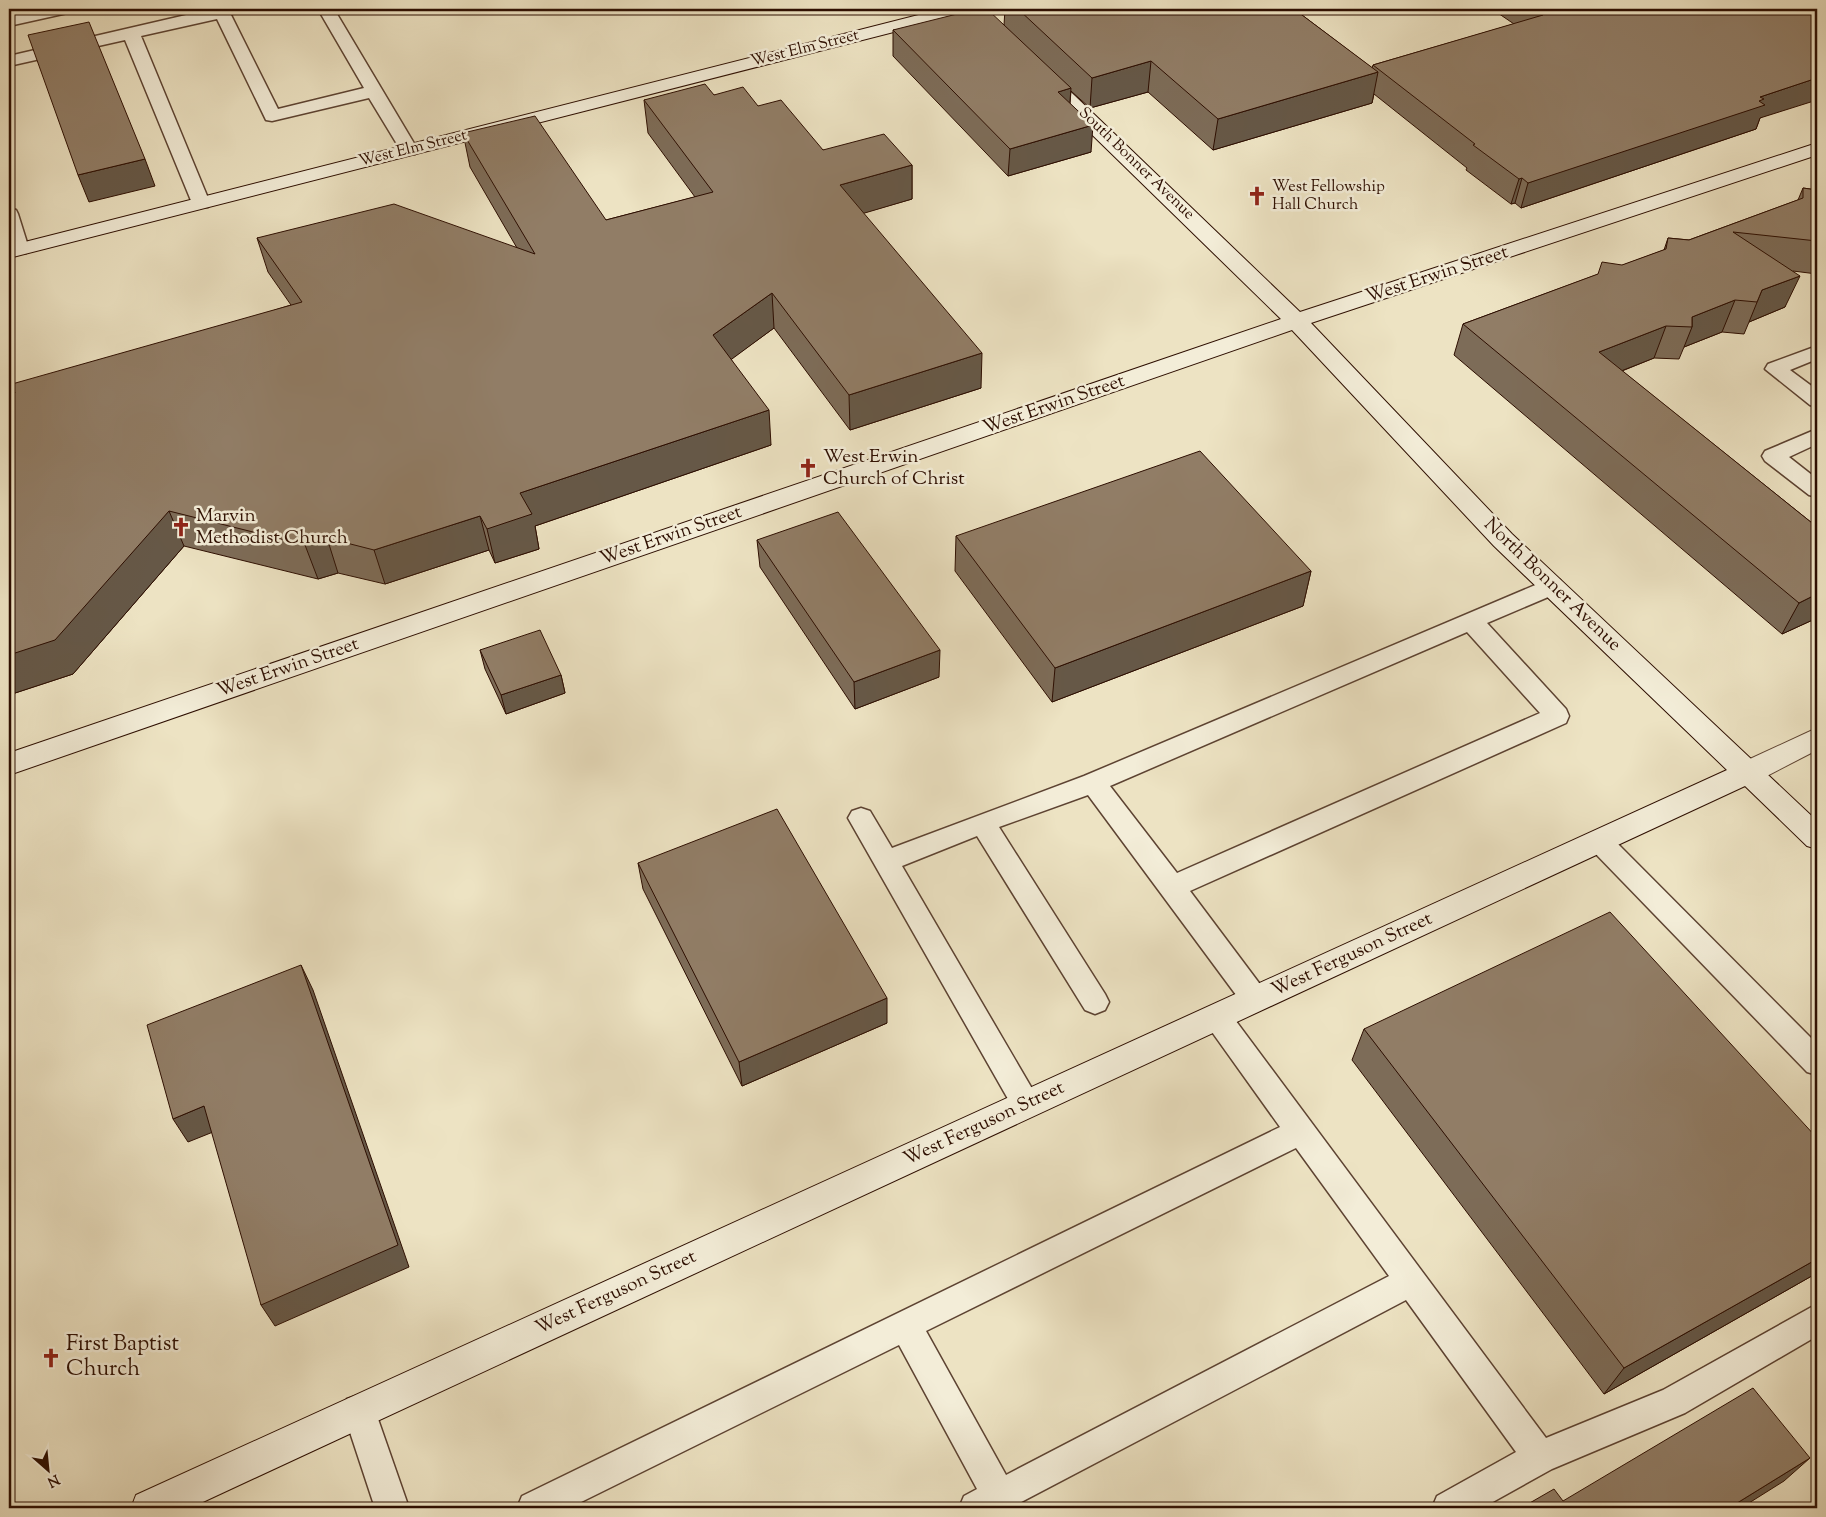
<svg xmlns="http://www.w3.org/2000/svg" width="1826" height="1517" viewBox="0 0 1826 1517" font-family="'Sorts Mill Goudy',serif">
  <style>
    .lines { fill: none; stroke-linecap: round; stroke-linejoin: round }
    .lane-casing { stroke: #5d4332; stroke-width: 3 }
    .street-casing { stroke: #5d4332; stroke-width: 2 }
    .secondary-casing { stroke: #2d0e01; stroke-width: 2 }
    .lane { fill: #f3edd8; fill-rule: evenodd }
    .street { fill: #f3edd8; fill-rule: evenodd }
    .secondary { fill: #f3edd8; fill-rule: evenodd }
    .wall { fill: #7d6c58; stroke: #2d0e01 }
    .shaded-wall { fill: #665847; stroke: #2d0e01 }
    .building { fill: #917d66; stroke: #2d0e01 }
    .labels { text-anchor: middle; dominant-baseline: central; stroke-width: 5; stroke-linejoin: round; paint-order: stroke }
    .far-street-label { font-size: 16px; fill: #2d0e01; stroke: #f3edd8 }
    .far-poi-label { font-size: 16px; fill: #2d0e01; stroke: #f3edd8; text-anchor: start }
    .street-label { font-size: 19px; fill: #2d0e01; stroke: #f3edd8 }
    .poi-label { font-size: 19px; fill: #2d0e01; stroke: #f3edd8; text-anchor: start }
    .near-poi-label { font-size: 22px; fill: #2d0e01; stroke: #f3edd8; text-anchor: start }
  </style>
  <rect width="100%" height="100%" fill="#ede3c3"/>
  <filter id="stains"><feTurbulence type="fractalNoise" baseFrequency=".004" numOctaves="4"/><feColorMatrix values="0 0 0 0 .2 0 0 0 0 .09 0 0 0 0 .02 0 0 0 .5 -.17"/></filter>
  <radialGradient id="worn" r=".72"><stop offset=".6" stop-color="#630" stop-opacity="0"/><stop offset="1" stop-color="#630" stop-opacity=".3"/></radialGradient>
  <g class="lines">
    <defs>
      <path id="lane" d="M44,9H74L72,12L9,26V16Z
        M212,9H239L231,15L278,109L364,88L318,9H334L418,150L415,154H403L369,98L272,121L266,120L217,19L141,36L210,203L208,207H194L192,203L125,40L9,66V56Z
        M9,208L16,210L18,214L29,249L26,253H12L9,249Z
        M1817,346V359L1790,370L1817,390V407L1810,405L1765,369L1768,364Z
        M1817,429V444L1789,457L1817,479V497L1809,495L1765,461L1762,456L1765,451Z
        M1552,578L1560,580L1563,586L1560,592L1487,623L1566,709L1569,716L1566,723L1190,891L1265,991L1269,999L1265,1007L1255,1011L1245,1007L1088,795L999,827L1105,994L1109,1002L1105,1010L1095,1014L1085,1010L977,836L902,866L1041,1104L1036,1113L1026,1117L1016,1113L852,825L848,818L852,811L861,808L870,811L892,848L1084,776ZM1467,632L1540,713L1177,873L1110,786Z
        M1599,831L1608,834L1817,1044V1075L1807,1072L1590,848L1586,841L1590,834Z
        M1217,1005L1227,1009L1546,1438L1663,1390L1817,1304V1336L1685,1413L1552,1469L1482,1508H1432L1437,1496L1516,1452L1406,1300L1010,1508H959L964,1496L977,1489L899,1345L569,1508H517L522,1496L1280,1127L1207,1025L1203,1017L1207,1009ZM1296,1148L1389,1276L1006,1475L926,1331Z
        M359,1395L371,1399L409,1508H375L343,1411L347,1399Z"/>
      <path id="street" d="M1817,728V750L1759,780L1749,783L1739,780L1735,772L1739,764Z"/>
      <path id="secondary" d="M942,9H971L968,13L9,258V246Z
        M1042,69L1049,71L1300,312L1817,143V155L1311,323L1512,534L1817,821V849L1807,846L1745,786L190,1508H131L136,1495L1727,770L1494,546L1292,330L9,775V753L1281,319L1035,79L1033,75L1035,71Z"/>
    </defs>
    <use href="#lane" class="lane-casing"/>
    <use href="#street" class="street-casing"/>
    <use href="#secondary" class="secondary-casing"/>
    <use href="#lane" class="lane"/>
    <use href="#street" class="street"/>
    <use href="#secondary" class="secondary"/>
  </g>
  <path class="wall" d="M1005,9H1294L1372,68L1373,65L1514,24L1492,9H1817L1760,118L1756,129L1521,208L1515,203L1511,204L1466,170L1467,168L1374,94L1372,103L1213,150L1148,92L1090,108L1071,91L1070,103L1091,152L1008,176L893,56V30L1004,25Z
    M714,95L758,106L823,150L912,165V199L863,213L981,388L850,430L774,328L731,359L771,445L535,526L539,549L495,563L489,550L385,584L338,573L318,579L184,546L73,674L9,695V394L291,305L268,272L257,238L517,248L470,167L463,133L606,220L695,197L648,133L644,100Z
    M1803,188L1817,190V274L1793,271L1785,307L1749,322L1744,334L1722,332L1684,347L1679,359L1654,358L1622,371L1817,527V618L1782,634L1454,355L1463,324L1664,250L1668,238L1689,240L1798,200Z
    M956,536L1311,571L1303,606L1052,702L955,571Z
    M757,540L939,677L855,709L760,567Z
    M480,650L561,675L565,693L506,714L485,669Z
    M638,863L887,1023L742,1086L643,889Z
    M1364,1029L1817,1138V1273L1604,1394L1352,1060Z"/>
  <path class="shaded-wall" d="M1151,61L1148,92L1090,108L1092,78Z
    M1378,72L1372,103L1213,150L1218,119Z
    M1817,78V100L1760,118L1756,129L1521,208L1528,183L1760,97Z
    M1071,88L1069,114L1058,92Z
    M1093,125L1091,152L1008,176L1010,149Z
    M145,159L155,186L89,202L78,175Z
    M912,165V199L841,220L840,185Z
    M1522,178L1515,203L1511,204L1519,179Z
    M1800,276L1785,307L1749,322L1762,290Z
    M772,293L774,328L717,370L713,335Z
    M1735,300L1722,332L1684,347L1692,327V317Z
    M1666,326L1654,358L1588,384L1599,352Z
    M982,353L981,388L850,430L849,395Z
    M769,410L771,445L535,526L539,549L495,563L487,529L520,493Z
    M169,511L184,546L73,674L9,695V655Z
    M480,516L489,550L385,584L374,550Z
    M327,538L338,573L318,579L305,545Z
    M1311,571L1303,606L1052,702L1055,668Z
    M1817,594V618L1782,634L1799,603Z
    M940,650L939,677L855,709L854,682Z
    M561,675L565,693L506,714L501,695Z
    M301,965L313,990L409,1267L275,1326L261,1305Z
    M887,998V1023L742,1086L739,1062Z
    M204,1106L218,1130L188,1142L173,1119Z
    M1817,1259V1273L1604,1394L1624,1368Z
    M1810,1458L1784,1481L1741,1508H1729Z"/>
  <path class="building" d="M977,9H987L1071,88L1058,92L1093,125L1010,149L893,30Z
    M1018,9H1294L1378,72L1218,119L1151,61L1092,78Z
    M1534,9H1817V78L1760,97L1764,99L1759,101L1765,105L1528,183L1522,178L1519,179L1473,145L1475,144L1373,65L1543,15Z
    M89,22L145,159L78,175L28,35Z
    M705,84L714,95L743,87L758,106L781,100L823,150L884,134L912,165L840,185L982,353L849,395L772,293L713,335L769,410L520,493L532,514L487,529L480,516L374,550L327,538L305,545L169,511L55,640L9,655V394L15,393L12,384L302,302L257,238L394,204L535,254L463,133L535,116L606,220L713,192L644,100Z
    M1803,188L1817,190V241L1733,232L1800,276L1762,290L1757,302L1735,300L1692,317V327L1666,326L1599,352L1817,527V594L1799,603L1463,324L1598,274L1602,262L1622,265L1666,249L1668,238L1689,240L1803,198Z
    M1200,451L1311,571L1055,668L956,536Z
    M838,512L940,650L854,682L757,540Z
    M540,630L561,675L501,695L480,650Z
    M777,809L887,998L739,1062L638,863Z
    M1610,912L1817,1138V1259L1624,1368L1364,1029Z
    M301,965L398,1245L261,1305L204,1106L173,1119L147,1025Z
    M1753,1388L1810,1458L1729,1508H1521L1554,1489L1563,1501Z"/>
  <defs>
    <symbol id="church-bare" viewBox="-9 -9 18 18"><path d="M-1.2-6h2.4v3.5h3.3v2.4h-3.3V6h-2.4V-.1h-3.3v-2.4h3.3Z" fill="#8f2418" stroke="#f3edd8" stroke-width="2.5" paint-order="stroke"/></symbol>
  </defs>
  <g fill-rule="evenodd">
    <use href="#church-bare" x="1243" y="182" width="28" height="28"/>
    <use href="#church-bare" x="794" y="454" width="28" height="28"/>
    <use href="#church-bare" x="167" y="513" width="28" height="28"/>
    <use href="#church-bare" x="37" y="1344" width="28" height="28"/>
  </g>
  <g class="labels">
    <g class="far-street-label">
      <text transform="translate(805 49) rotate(-14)">West Elm Street</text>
      <text transform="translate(413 149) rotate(-14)">West Elm Street</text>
      <text transform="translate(1136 164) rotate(44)">South Bonner Avenue</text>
    </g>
    <g class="far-poi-label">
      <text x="1272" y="187">West Fellowship<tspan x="1272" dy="18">Hall Church</tspan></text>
    </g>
    <g class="street-label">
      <text transform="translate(1437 275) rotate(-18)">West Erwin Street</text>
      <text transform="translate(1054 405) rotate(-19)">West Erwin Street</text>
      <text transform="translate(671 536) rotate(-19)">West Erwin Street</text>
      <text transform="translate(1552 585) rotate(44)">North Bonner Avenue</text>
      <text transform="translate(288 668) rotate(-19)">West Erwin Street</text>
      <text transform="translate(1352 955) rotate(-25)">West Ferguson Street</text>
      <text transform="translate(984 1124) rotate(-25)">West Ferguson Street</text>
      <text transform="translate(616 1293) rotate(-25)">West Ferguson Street</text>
    </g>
    <g class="poi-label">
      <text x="823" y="457">West Erwin<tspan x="823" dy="22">Church of Christ</tspan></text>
      <text x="196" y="516">Marvin<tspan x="196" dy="22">Methodist Church</tspan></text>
    </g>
    <g class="near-poi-label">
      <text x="66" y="1345">First Baptist<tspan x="66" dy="25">Church</tspan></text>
    </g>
  </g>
  <rect width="1826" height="1517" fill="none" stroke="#ede3c3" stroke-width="30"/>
  <rect x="10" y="10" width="1806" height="1497" fill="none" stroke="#2d0e01" stroke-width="2.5"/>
  <rect x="15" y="15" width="1796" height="1487" fill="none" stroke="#2d0e01"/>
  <g transform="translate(48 1470) rotate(153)" stroke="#f3edd8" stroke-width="4" paint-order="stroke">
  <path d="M0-4L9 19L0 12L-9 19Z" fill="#2d0e01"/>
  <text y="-8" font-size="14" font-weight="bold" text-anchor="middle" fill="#2d0e01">N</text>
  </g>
  <rect width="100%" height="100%" filter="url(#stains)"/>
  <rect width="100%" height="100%" fill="url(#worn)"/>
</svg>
